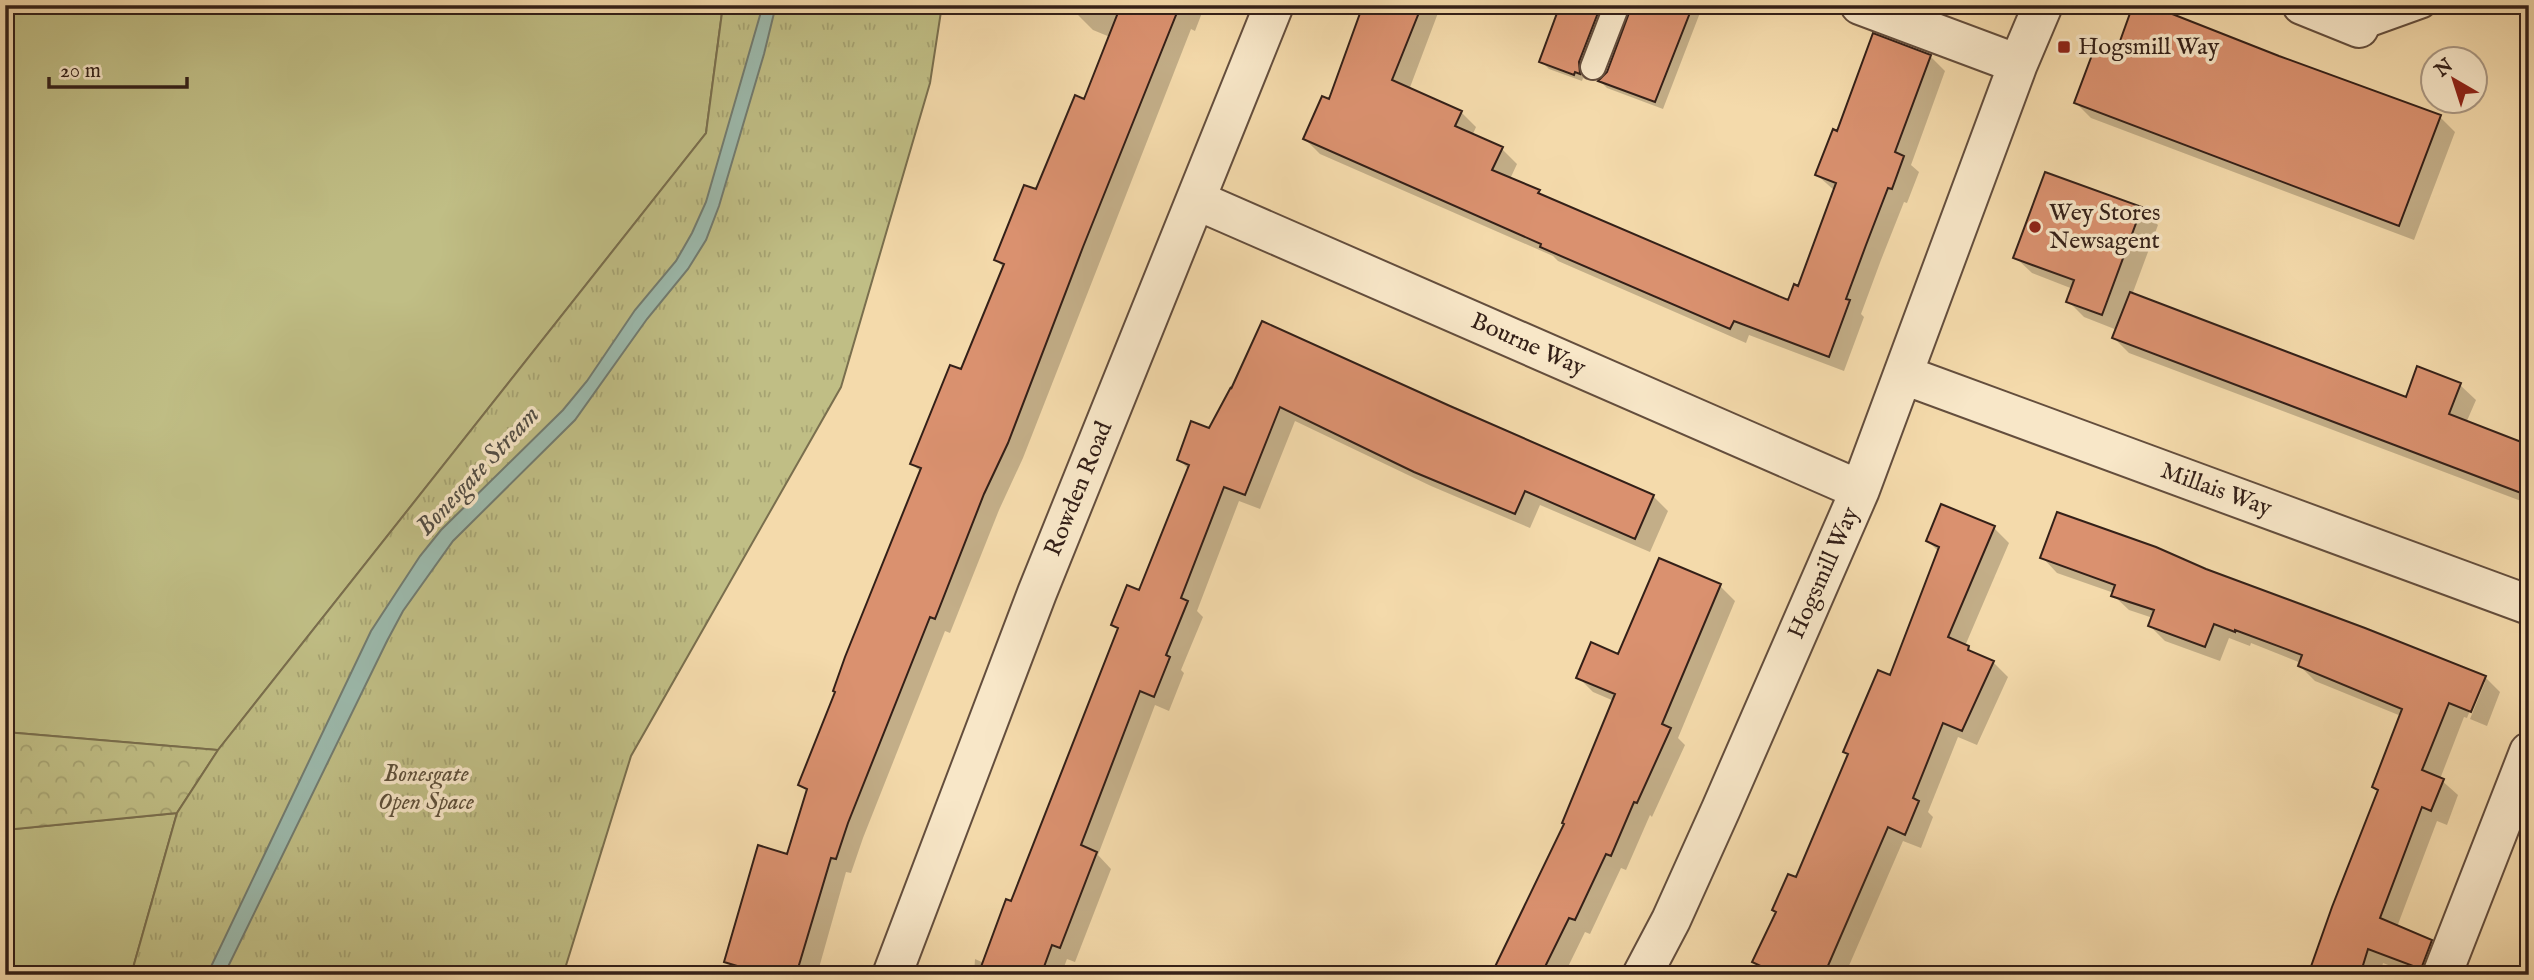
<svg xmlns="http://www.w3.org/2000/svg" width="2534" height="980" viewBox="0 0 2534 980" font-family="'IM FELL English',serif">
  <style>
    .green { fill: #c0be85; stroke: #7a6f4e; stroke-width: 2 }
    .forest { fill: url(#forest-crowns); stroke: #7a6f4e; stroke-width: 2 }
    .park { fill: url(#park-tufts); stroke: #7a6f4e; stroke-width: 2 }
    .water { fill: #9cbaad; stroke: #727c71; stroke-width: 2 }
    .shadow { fill: #0003 }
    .building { fill: #da916f; stroke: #342018; stroke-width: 2 }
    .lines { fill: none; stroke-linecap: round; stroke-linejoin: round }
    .lane-casing { stroke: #644e3d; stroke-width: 28 }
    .street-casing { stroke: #644e3d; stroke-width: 42 }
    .lane { stroke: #f8e7c8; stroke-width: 24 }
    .street { stroke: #f8e7c8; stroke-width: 38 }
    .poi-dot { fill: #8f2418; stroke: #f8e7c8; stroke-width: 2.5 }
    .labels { text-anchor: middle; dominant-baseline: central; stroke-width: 7; stroke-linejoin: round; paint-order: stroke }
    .poi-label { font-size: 24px; fill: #342018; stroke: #f8e7c8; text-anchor: start }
    .street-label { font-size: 24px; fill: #342018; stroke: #f8e7c8 }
    .park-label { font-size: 24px; font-style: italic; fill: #5e4f39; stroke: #f8e7c8 }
    .water-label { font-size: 26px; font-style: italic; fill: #534e45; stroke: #f8e7c8 }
  </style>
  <defs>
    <pattern id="forest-crowns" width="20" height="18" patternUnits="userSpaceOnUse" patternTransform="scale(1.75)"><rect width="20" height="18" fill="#c0be85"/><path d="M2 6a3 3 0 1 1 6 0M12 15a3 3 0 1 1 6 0" fill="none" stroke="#a6a372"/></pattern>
    <pattern id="park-tufts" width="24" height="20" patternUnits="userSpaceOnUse" patternTransform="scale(1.75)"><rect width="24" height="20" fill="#c0be85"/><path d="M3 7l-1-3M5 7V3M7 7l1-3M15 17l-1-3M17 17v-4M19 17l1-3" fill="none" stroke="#a6a372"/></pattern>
  </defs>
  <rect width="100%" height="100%" fill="#f4daab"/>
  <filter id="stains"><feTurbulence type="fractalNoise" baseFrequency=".00286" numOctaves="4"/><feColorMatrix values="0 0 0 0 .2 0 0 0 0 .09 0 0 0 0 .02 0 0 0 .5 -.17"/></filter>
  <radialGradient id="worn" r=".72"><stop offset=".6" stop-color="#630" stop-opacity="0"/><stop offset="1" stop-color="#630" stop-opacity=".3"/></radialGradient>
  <path class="green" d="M5,5H723L706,133L218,750L5,732Z
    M177,813L131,975H5V830Z"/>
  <path class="forest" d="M5,732L218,750L177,813L5,830Z"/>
  <path class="park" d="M723,5H942L930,83L841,387L631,756L563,975H131L177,813L218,750L706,133Z"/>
  <path class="water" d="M763,5H776L764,54L719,206L706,240L688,269L647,319L575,420L453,541L403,611L387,641L224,975H207L371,631L420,556L441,530L563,410L587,381L635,310L676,261L692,233L706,202Z"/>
  <path class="shadow" d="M1082,5H1205L1195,31L1191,29L1164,98L1023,458L999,510L950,633L945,631L863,838L851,873L846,872L817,975H740L726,961L788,857L808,792L800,785L921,472L912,464L961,371L1004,268L996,260L1037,192L1085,101L1110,37L1093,30L1078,15Z
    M1379,5H1441L1409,90L1461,112L1476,127L1472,136L1502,149L1517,164L1510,179L1539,192L1545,198L1789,302L1799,288L1835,191L1817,175L1838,133L1930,56L1945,71L1911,165L1919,172L1907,203L1904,202L1881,260L1861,314L1864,317L1844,371L1749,335L1746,343L1558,261L1553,256L1320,154L1305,139L1330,101Z
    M1562,5H1612L1586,70L1587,80L1583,78L1582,81L1549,69L1541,61Z
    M1633,5H1703L1663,109L1607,88L1600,81L1608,73Z
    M2116,57L2440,117L2455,132L2414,240L2091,118L2076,103Z
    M2046,174L2141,209L2158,225L2132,295L2407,399L2418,368L2460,385L2476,400L2466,423L2529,447V504L2129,353L2114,338L2117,330L2084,317L2068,301L2073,289L2032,273L2015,257Z
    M1232,390L1653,496L1668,511L1650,552L1540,505L1530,528L1431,486L1295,421L1260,509L1239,501L1197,611L1203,617L1181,670L1184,673L1169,711L1155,705L1098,855L1111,869L1075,962L1067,959L1061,975H974L975,959L984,963L1012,903L1119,630L1113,624L1140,592L1189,470L1179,459L1210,430Z
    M1942,506L1994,528L2009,543L1965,646L1976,655L1993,662L2008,677L1977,745L1958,737L1928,812L1933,817L1921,848L1903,841L1848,968L1852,972L1850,975H1763L1765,972L1755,962L1797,879L1891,677L1939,552L1928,541Z
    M2042,557L2206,571L2485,677L2500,692L2487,726L2470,719L2485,682H2481L2467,718L2464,717L2440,779L2458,795L2447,825L2437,821L2397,927L2431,942L2446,957L2439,975H2415L2383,963L2380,975H2310L2379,792L2374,787L2401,716L2315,681L2300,666L2301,663L2251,643L2250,646L2229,638L2220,661L2165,641L2150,626L2153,618L2129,610L2113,595L2114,593L2057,573Z
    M1720,586L1735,601L1678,738L1685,745L1652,817L1650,815L1626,870L1621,868L1590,934L1585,932L1564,975H1493L1566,825L1614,701L1593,692L1578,677L1619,656Z"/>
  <path class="building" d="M1121,5H1180L1083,247L1008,443L984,494L935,619L930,617L848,823L836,859L831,858L796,975H767L724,962L758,845L787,854L807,789L798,785L835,692L833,691L845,657L921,468L910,464L950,365L961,369L1004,264L994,260L1024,185L1036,189L1075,95L1084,99Z
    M1363,5H1422L1392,80L1462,111L1455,126L1503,147L1492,170L1540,190L1538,193L1788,300L1794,284L1798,286L1836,183L1815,175L1833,129L1837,131L1873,33L1931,55L1895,152L1904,156L1892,189L1888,188L1866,245L1846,299L1850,300L1829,357L1734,321L1730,329L1540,247L1541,244L1303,139L1322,96L1329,99Z
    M1560,5H1601L1579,62L1580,74L1575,72L1574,75L1539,62Z
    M1632,5H1693L1655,102L1598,81L1607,72Z
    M2133,5H2148L2157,8L2279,56L2441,115L2399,226L2074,103L2095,47L2115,55Z
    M2045,172L2142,207L2102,315L2066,302L2074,280L2013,258Z
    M2130,292L2406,397L2417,366L2461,383L2449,414L2529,445V496L2112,338Z
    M1262,321L1450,406L1654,495L1635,539L1525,491L1515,514L1414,472L1280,407L1245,495L1224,487L1181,598L1188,601L1166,655L1170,657L1154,697L1140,691L1081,845L1097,852L1060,948L1052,945L1041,975H978L1006,899L1011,901L1118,628L1111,625L1127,585L1139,590L1189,465L1177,460L1191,421L1209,428L1231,387V389Z
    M1941,504L1995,526L1948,637L1969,646L1968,650L1994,661L1962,731L1943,723L1913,798L1919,801L1905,835L1888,827L1824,975H1780L1752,962L1776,912L1772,910L1788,874L1796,877L1848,754L1843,752L1878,670L1890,675L1939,547L1926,541Z
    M2057,512L2156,547L2206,569L2365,628L2486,676L2471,712L2449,703L2422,770L2444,779L2431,811L2422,807L2380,918L2432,940L2421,969L2368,949L2360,975H2308L2332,907L2378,790L2372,787L2402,709L2298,666L2302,655L2235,630V632L2214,624L2205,647L2148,626L2154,610L2111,596L2115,585L2040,558Z
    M1659,558L1721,584L1662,724L1671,728L1637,803L1634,802L1611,856L1606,854L1575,920L1569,918L1541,975H1491L1564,824L1562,823L1615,694L1576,678L1591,642L1618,654Z"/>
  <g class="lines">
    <defs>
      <path id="lane" d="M2359,28L2423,5
        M1593,67L1617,5"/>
      <path id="street" d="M1860,5L2018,64
        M2302,5L2359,28
        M1196,200L1860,490
        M1904,375L2529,605
        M892,975L1037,593L1274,5
        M1642,975L1671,920L1721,809L1860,490L2018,64L2043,5
        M2442,975L2529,752"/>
    </defs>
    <use href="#lane" class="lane-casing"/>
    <use href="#street" class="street-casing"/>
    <use href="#lane" class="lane"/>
    <use href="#street" class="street"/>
  </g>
  <g class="poi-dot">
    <rect x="2057" y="40" width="14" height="14" rx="3.5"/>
    <circle cx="2035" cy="227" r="7"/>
  </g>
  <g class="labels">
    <g class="poi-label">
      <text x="2078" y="47">Hogsmill Way</text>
      <text x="2049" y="213">Wey Stores<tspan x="2049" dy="28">Newsagent</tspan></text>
    </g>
    <g class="street-label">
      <text transform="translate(1528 345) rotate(24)">Bourne Way</text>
      <text transform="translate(1079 489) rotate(-68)">Rowden Road</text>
      <text transform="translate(2216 490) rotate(20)">Millais Way</text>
      <text transform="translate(1824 573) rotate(-66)">Hogsmill Way</text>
    </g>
    <g class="park-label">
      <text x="426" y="774">Bonesgate<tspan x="426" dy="28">Open Space</tspan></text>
    </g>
    <g class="water-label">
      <text transform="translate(478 471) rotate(-47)">Bonesgate Stream</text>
    </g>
  </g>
  <rect width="2534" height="980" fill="none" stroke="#f4daab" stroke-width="28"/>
  <rect x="7" y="7" width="2520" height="966" fill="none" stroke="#342018" stroke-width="3.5"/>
  <rect x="14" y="14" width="2506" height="952" fill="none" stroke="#342018" stroke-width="2"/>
  <g transform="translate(2454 80) rotate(321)"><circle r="33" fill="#f8e7c8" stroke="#aa9782" stroke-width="2"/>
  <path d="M0-5L12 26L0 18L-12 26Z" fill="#8f2418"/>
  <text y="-10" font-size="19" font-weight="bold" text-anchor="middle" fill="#342018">N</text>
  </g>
  <path d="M49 77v10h138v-10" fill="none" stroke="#342018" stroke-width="3.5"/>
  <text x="60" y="77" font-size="21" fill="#342018" stroke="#f8e7c8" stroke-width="5" paint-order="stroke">20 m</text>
  <rect width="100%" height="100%" filter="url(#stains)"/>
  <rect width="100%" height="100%" fill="url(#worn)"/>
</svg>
